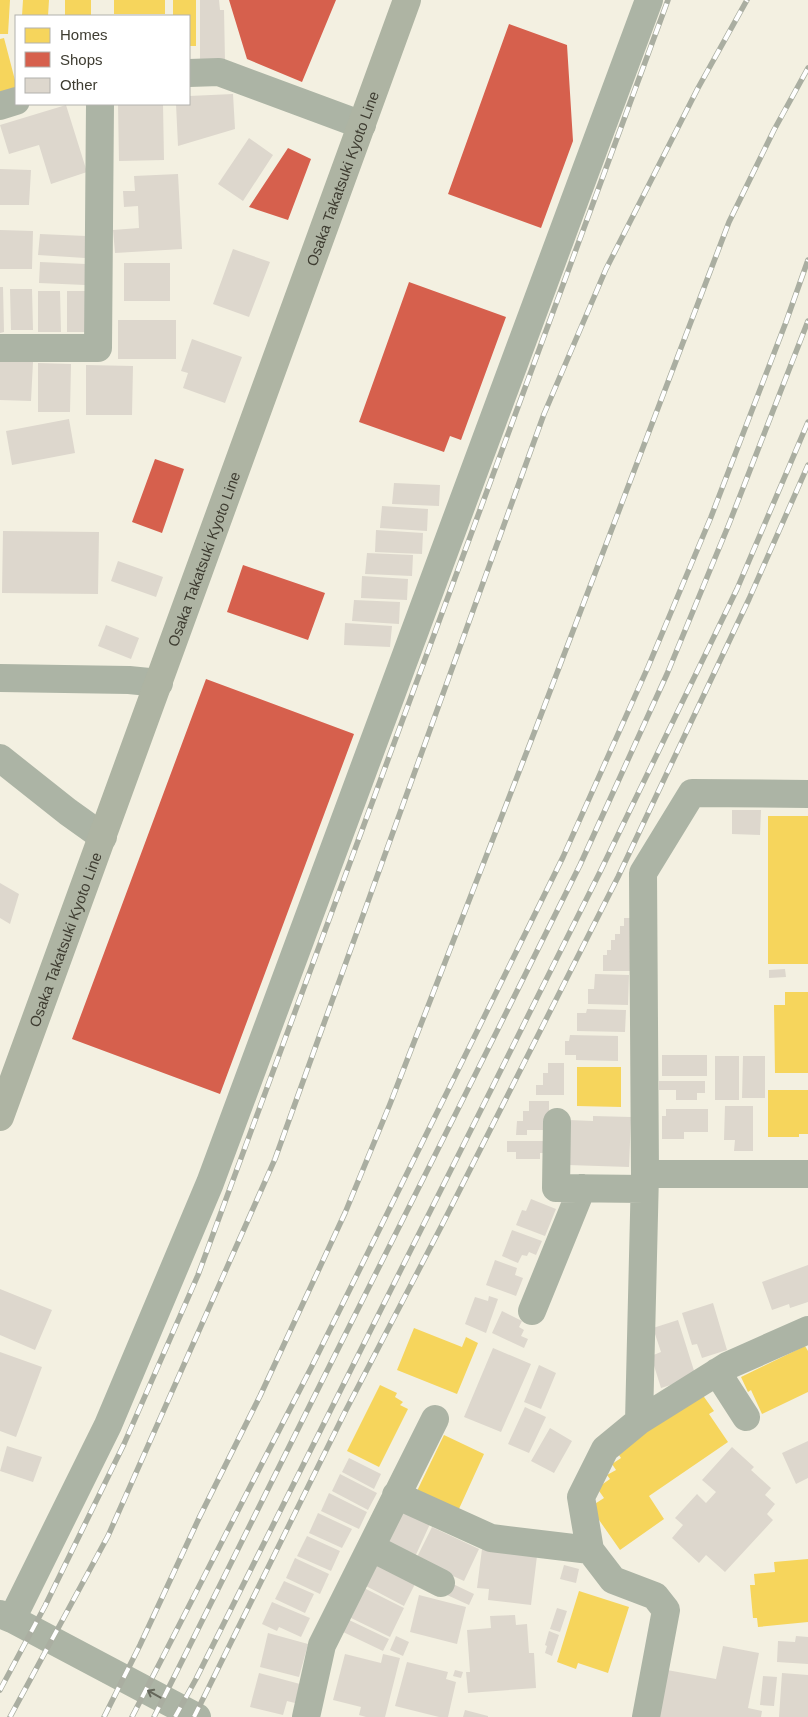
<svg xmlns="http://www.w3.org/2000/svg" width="808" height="1717" viewBox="0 0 808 1717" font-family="Helvetica,sans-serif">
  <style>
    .homes { fill: #f6d55c }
    .shops { fill: #d6604d }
    .building { fill: #ddd7cd }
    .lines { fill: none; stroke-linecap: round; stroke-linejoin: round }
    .minor { stroke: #acb4a5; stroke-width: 28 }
    .major { stroke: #aeb4a3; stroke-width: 28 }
    .rail-casing { stroke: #aaaea1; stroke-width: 5.5 }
    .rail { stroke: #fff; stroke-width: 4; stroke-dasharray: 11; stroke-linecap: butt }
    .oneway { stroke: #64665a }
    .labels { text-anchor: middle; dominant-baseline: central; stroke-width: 5; stroke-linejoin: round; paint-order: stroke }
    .street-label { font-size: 15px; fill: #3e3c31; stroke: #fff }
  </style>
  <rect width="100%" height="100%" fill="#f3f0e1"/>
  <path class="homes" d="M0,0H10L8,34H0Z
    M23,0H49L48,16H22Z
    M65,0H91V16H65Z
    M114,0H165V14H114Z
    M173,0H196V46H189V16H173Z
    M4,38L16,84V90L0,94V39Z
    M768,816H808V964H768Z
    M785,992H808V1073H775L774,1005H785Z
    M577,1067H621V1107L577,1106Z
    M768,1090H808V1134H799V1137H768Z
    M414,1328L462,1347L466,1337L478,1343L457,1394L397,1370Z
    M805,1346L808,1351V1392L762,1414L751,1390L748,1392L741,1377Z
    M380,1385L397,1393L395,1397L403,1402L400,1405L408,1409L379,1467L347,1451Z
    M702,1394L714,1411L709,1414L728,1442L649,1496L664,1519L620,1550L590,1507L604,1498L597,1488L610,1479L607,1475L616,1470L612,1464L621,1458L617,1452Z
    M444,1435L484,1454L458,1511L417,1491Z
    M808,1559V1622L758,1627L757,1618H753L750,1585H755L754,1574L775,1572L774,1562Z
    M579,1591L629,1607L608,1673L578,1663L576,1669L557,1662Z"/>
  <path class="shops" d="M229,0H336L302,82L247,59Z
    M509,24L567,45L573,141L541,228L448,194Z
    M288,148L311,159L288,220L249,207Z
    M409,282L506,317L461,440L450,436L444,452L359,422Z
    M155,459L184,469L162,533L132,522Z
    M243,565L325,593L308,640L227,612Z
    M206,679L354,734L220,1094L72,1039Z"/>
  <path class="building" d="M200,0H219L220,10H224L225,61L200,62Z
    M233,94L235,129L178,146L176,104H189V96Z
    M118,104H163L164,160L119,161Z
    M66,105L87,172L51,184L39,145L9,154L0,125Z
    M249,138L273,155L243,201L218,184Z
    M0,169L31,170L29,205H0Z
    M178,174L182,249L115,253L113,230L139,228L138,206L124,207L123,191H135L134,176Z
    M0,230L33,231L32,269H0Z
    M40,234L86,236L85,258L38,255Z
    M233,249L270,262L249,317L213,304Z
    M40,262L86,264L85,285L39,283Z
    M124,263H170V301H124Z
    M0,287H3L4,332L0,333Z
    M10,289H32L33,330H11Z
    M38,291H60L61,332H38Z
    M67,291H89L90,332H67Z
    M118,320H176V359H118Z
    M192,339L242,357L225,403L183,388L188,373L181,371Z
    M0,361L33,362L31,401L0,400Z
    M38,363L71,364L70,412H38Z
    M86,365L133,366L132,415H86Z
    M69,419L75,453L12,465L6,431Z
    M394,483L440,485L439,506L392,504Z
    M382,506L428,509L427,531L380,528Z
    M376,530L423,533L422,554L375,552Z
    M3,531L99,532L98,594L2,593Z
    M367,553L413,555L412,576L365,574Z
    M118,561L163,577L156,597L111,581Z
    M362,576L408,579L407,600L361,598Z
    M354,600L400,602L399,624L352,621Z
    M345,623L392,626L390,647L344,645Z
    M106,625L139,638L131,659L98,646Z
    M732,810H761L760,835L732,834Z
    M0,883L19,894L10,924L0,918Z
    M624,918H635V971H603V955H607V950H611V940H615V934H620V926H624Z
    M785,969L786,977L769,978V970Z
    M595,974L629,975L628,1005L588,1004V989H594Z
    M587,1009L626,1010L625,1032L577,1031V1013H586Z
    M570,1035L618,1036V1061L576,1060V1055H565V1041H569Z
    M662,1055H707V1076H662Z
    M715,1056H739V1100H715Z
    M743,1056H765V1098H742Z
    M548,1063H564V1095H536V1085H543V1073H548Z
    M659,1081H705V1093H697V1100H676V1090H659Z
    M529,1101H549V1130H527V1135H516L517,1121H523V1111H529Z
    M725,1106H753V1151H734L735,1140H724Z
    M666,1109H708V1132H684V1139H662V1116H666Z
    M593,1116L631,1117L629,1167L568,1165L569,1120L593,1121Z
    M507,1141H547V1153H540V1159H516V1152H507Z
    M531,1199L556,1209L545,1236L516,1225L522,1210L526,1211Z
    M512,1230L542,1241L536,1255L529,1252L527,1256L522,1255L518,1263L502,1256Z
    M495,1260L517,1268L515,1275L523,1278L516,1296L486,1285Z
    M808,1265V1302L790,1308L789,1304L772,1310L762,1282Z
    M0,1289L52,1310L35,1350L0,1335Z
    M489,1296L498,1299L486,1333L465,1324L475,1297L488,1301Z
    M713,1303L727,1350L702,1358L697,1344L692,1345L682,1313Z
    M502,1311L522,1321L519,1327L524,1330L521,1336L528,1339L524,1348L492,1333Z
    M678,1320L696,1377L661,1388L651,1356L661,1352L653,1328Z
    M493,1348L531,1364L501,1432L464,1417Z
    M0,1352L42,1367L16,1437L0,1431Z
    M539,1365L556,1373L541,1409L524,1402Z
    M525,1407L546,1417L529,1453L508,1444Z
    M550,1428L572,1441L554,1473L531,1461Z
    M808,1441V1478L796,1484L782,1453Z
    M7,1446L42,1457L33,1482L0,1471Z
    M732,1447L754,1467L751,1470L771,1488L765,1495L775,1504L767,1514L773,1520L725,1572L706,1555L699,1563L672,1538L683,1525L675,1518L697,1494L706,1503L716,1492L702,1480Z
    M349,1458L381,1474L374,1489L342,1472Z
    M340,1474L377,1493L368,1510L332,1491Z
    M329,1493L367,1512L359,1529L321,1511Z
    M400,1511L430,1524L414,1559L384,1545Z
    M318,1513L352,1529L342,1548L309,1533Z
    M432,1527L479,1549L464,1581L416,1559Z
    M307,1536L340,1551L331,1571L297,1556Z
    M482,1549L537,1556L531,1605L488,1600L489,1589L477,1588Z
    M295,1558L329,1574L320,1594L286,1578Z
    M378,1563L416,1582L404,1606L366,1586Z
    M564,1565L579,1569L576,1583L560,1579Z
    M284,1581L314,1594L305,1613L275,1599Z
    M453,1584L474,1594L469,1605L447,1595Z
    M364,1588L404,1608L390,1637L349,1617Z
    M419,1595L466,1607L457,1644L410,1632Z
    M272,1602L310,1618L301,1637L279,1627L277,1631L262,1624Z
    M557,1608L567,1611L560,1632L550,1629Z
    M515,1615L516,1625L527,1624L529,1653H534L536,1688L468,1693L466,1672H470L467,1630L491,1628L490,1616Z
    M347,1619L389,1639L383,1651L341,1631Z
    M549,1631L559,1635L552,1656L545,1653L547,1646L545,1645Z
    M268,1633L308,1644L299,1677L260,1667Z
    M396,1636L409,1642L403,1656L390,1650Z
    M796,1636L808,1637V1664L777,1662L778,1641L795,1642Z
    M723,1646L759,1653L748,1708L762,1711L761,1717H658L667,1670L716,1679Z
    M345,1654L381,1663L383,1654L400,1658L385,1717H366L359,1715L361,1707L333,1700Z
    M407,1662L448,1672L446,1679L456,1682L448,1717H439L395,1706Z
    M455,1670L463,1672L461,1678L453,1676Z
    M259,1673L300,1684L295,1703L287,1701L283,1715L250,1707Z
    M782,1673L808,1675V1717H779Z
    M763,1676L777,1677L774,1706L760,1705Z
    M465,1710L488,1716V1717H463Z"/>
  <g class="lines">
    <path class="minor" d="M189,73L219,72L362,125
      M0,106L16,101
      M0,348H98L100,104
      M0,678L129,680L159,683
      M0,758L68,812L103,837
      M557,1122L556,1188L644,1189
      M645,1174H808
      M532,1311L582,1188
      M717,1372L746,1417
      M639,1421L727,1366L808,1330
      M396,1495L491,1538L590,1550
      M372,1548L441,1583
      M0,1614L12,1619L197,1717
      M12,1619L108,1425L210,1183L649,0
      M306,1717L322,1645L435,1419
      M646,1717L666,1610L655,1596L613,1580L590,1550L581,1497L605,1449L639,1421L645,1174L643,873L692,793L808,794"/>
    <path class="major" id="s1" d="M0,1117L407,0"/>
    <defs>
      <path id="rail" d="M0,1690L45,1606L124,1444L198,1275L668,0
        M10,1717L108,1536L275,1159L544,414L606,269L698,88L747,0
        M104,1717L140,1645L200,1516L260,1396L345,1213L390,1104L536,728L729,222L774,130L808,68
        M132,1717L311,1368L563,857L648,667L711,517L786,322L808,260
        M154,1717L580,865L667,674L729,524L808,321
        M175,1717L196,1679L600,872L737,589L808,422
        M194,1717L345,1412L442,1225L618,877L749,599L808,465"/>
    </defs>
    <use href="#rail" class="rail-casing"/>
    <use href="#rail" class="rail"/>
  </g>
  <defs><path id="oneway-shaft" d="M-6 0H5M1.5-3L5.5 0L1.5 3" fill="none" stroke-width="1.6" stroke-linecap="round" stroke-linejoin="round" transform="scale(1.25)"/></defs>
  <use class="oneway" href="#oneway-shaft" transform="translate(154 1694) rotate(-151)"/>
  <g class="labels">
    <g class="street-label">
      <text stroke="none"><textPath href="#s1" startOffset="999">Osaka Takatsuki Kyoto Line</textPath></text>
      <text stroke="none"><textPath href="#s1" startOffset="594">Osaka Takatsuki Kyoto Line</textPath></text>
      <text stroke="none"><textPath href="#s1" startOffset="189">Osaka Takatsuki Kyoto Line</textPath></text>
    </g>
  </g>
  <rect x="15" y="15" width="175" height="90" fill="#ffffff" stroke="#b2b1ad"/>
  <rect x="25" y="28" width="25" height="15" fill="#f6d55c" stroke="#b2b1ad"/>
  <text x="60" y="40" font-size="15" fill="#3e3c31">Homes</text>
  <rect x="25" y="52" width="25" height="15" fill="#d6604d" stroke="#b2b1ad"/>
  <text x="60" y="65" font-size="15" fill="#3e3c31">Shops</text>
  <rect x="25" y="78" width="25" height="15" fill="#ddd7cd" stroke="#b2b1ad"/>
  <text x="60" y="90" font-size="15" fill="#3e3c31">Other</text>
</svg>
